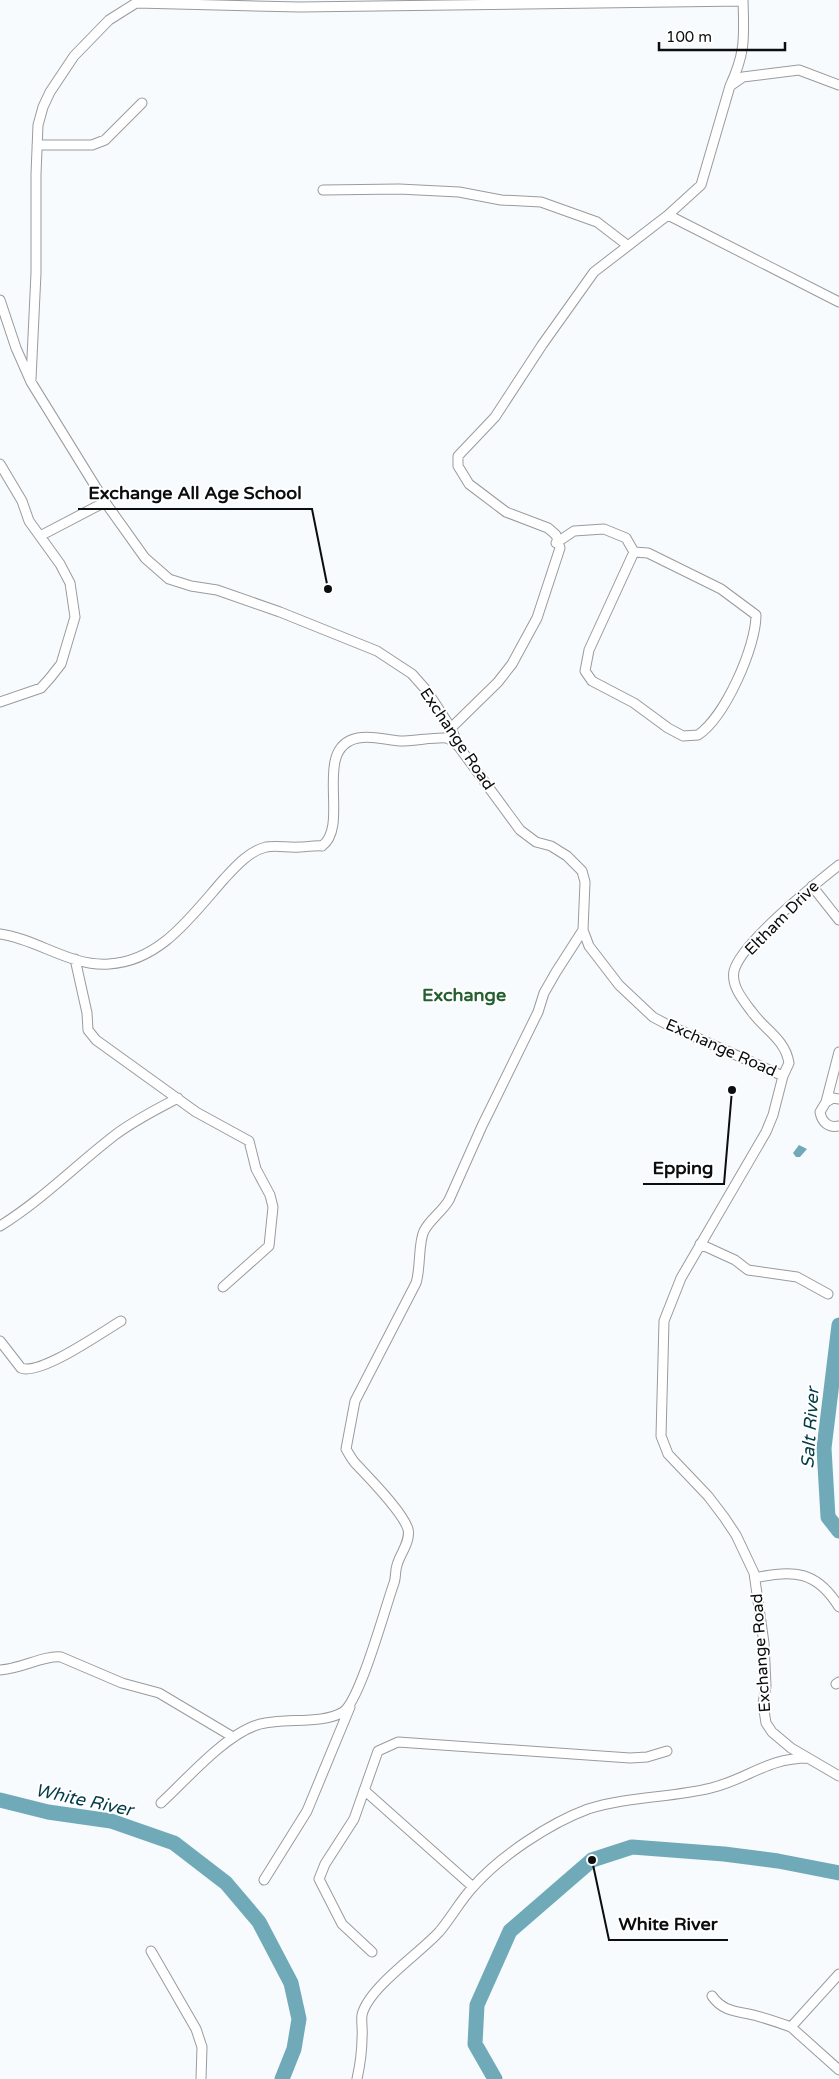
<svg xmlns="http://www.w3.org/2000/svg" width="839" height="2079" viewBox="0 0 839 2079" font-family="'Varela Round',sans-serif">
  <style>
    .water { fill: #70aab9 }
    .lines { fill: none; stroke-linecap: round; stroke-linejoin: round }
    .river { stroke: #70aab9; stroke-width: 15 }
    .minor-casing { stroke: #989b9f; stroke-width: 11 }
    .minor { stroke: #fff; stroke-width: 9 }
    .labels { text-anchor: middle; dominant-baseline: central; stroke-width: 4; stroke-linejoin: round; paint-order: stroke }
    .street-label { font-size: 16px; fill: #0c0d0e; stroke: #fff }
    .neighbourhood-label { font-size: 18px; font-weight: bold; fill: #245f2f; stroke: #fff }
    .water-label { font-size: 18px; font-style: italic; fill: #023b46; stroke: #fff }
    .leader { fill: none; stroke: #0c0d0e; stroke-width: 2 }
    .callout-dot { fill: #0c0d0e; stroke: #fff; stroke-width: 2 }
    .callout-label { font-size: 18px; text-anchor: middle; font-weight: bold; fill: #0c0d0e; stroke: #fff; stroke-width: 4; stroke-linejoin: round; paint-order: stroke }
  </style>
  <rect width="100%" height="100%" fill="#f7fbfe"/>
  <path class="water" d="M799,1145L807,1149L800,1157H796L793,1153Z"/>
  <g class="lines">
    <path class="river" d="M839,1325L824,1448L828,1517L839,1531
      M0,1800L48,1812L111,1821L174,1843L226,1883L259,1922L291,1983L299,2019L294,2049L282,2079
      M495,2079L475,2044L477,2005L510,1931L592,1860L632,1847L724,1854L778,1861L839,1873"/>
    <defs>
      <path id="minor" d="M743,0C744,36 746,52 730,86L743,77L799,70L839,85
        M37,145H92L105,140L142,103
        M323,190L399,189L459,192L501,200L541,202L597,222L627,245
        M668,215L839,302
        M0,300L16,348L31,382L105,502L145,558L169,579L191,586L217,590L280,612L377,651L412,674L427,691L451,728L459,747L520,830L536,842L551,846L567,856L582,871L585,882L583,930L589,946L619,985L653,1017L668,1025L783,1076L773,1115L766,1132L681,1278L664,1321L661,1436L668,1454L708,1496L724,1517L736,1535L754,1573L764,1643L766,1686L763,1704L766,1723L772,1732L791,1748L839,1776
        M31,379L36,273V174L38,125L43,107L50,92L74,56L109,20L136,3L300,7L743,1
        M0,464L22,501L29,521L60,564L70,583L75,617L61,664L50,678L41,688L0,702
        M40,536L105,502
        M556,543L574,531L604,529L626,538L634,552L648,553L721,589L756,615C756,647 725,717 698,735L683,736L668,728L634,703L592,681L585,671L589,650L634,552
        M451,728L498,682L512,664L537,618L560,548L556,535L548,528L506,512L469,484L458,466V456L495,417L542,345L594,272L668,215L701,185L730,86
        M812,886L839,920
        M0,934C37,939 71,967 109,964C161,961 192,915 224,879C235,867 249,851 266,847C277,845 288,848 300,847C307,847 315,845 322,846C351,825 311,747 358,738C373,735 385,740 400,741C412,741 437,737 446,738C450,739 456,744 459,747
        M75,959L87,1013L88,1030L96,1040L196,1112L249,1141L256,1169L270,1195L273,1207L269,1246L223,1287
        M783,1076L789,1063C785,1039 765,1030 752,1012C743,1000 731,986 734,971C741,943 815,884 839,865
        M839,1099L833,1098L826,1102L820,1112C822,1123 829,1128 839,1126
        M826,1102L839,1052
        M0,1226C42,1200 76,1165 115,1135C135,1120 157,1109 178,1098
        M700,1244L735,1260L748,1270L797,1277L828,1294
        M0,1341L21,1368C40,1376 102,1332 121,1321
        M755,1578C793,1569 817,1571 839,1607
        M0,1670C21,1669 44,1655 61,1657L122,1683L159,1693L233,1737
        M836,1684L839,1682
        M364,1790L473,1887
        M161,1803C186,1780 225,1735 257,1725C282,1717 322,1725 343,1712C360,1701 385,1608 394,1583C396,1578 395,1571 397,1565C400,1554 411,1541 408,1529C402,1511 370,1479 356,1464C352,1460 349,1454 346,1449L355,1401L416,1283C421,1267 418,1243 424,1231C430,1219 442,1212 449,1200L482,1126L538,1012L544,993L556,972L583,930
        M264,1880L307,1811L350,1707
        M151,1951L196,2029L202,2047L201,2079
        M372,1952L342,1924L319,1879L325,1864L354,1819L378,1751L398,1742L630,1758L647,1757L667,1751
        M839,1974L791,2027L839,2070
        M712,1996C724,2013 739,2011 757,2016C768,2019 780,2023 791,2027
        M357,2079C360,2065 362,2052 362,2038C363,2031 361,2022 362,2015C368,1988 420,1953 439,1932C451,1918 460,1901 473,1887C500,1856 550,1823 588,1809C629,1796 671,1798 711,1788C748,1779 767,1758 808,1758"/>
    </defs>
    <use href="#minor" class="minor-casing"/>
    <use href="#minor" class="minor"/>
  </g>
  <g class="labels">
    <g class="street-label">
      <text transform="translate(457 739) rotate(56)">Exchange Road</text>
      <text transform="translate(782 918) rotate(-45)">Eltham Drive</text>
      <text transform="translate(721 1048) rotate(24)">Exchange Road</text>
      <text transform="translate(761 1653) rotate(-94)">Exchange Road</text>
    </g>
    <g class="neighbourhood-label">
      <text x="464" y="995">Exchange</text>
    </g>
    <g class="water-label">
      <text transform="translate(810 1428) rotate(-86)">Salt River</text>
      <text transform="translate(84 1800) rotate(12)">White River</text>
    </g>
  </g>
  <path class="leader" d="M328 589L312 509H78M732 1090L724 1184H643M592 1860L609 1940H728"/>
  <g class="callout-dot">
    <circle cx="328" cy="589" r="5"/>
    <circle cx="732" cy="1090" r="5"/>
    <circle cx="592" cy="1860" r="5"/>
  </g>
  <g class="callout-label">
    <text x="195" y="499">Exchange All Age School</text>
    <text x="683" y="1174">Epping</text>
    <text x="668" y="1930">White River</text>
  </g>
  <path d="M659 42v8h126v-8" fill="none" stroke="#0c0d0e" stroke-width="2.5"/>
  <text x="666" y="42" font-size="15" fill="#0c0d0e" stroke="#ffffff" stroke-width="4" paint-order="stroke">100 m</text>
</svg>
